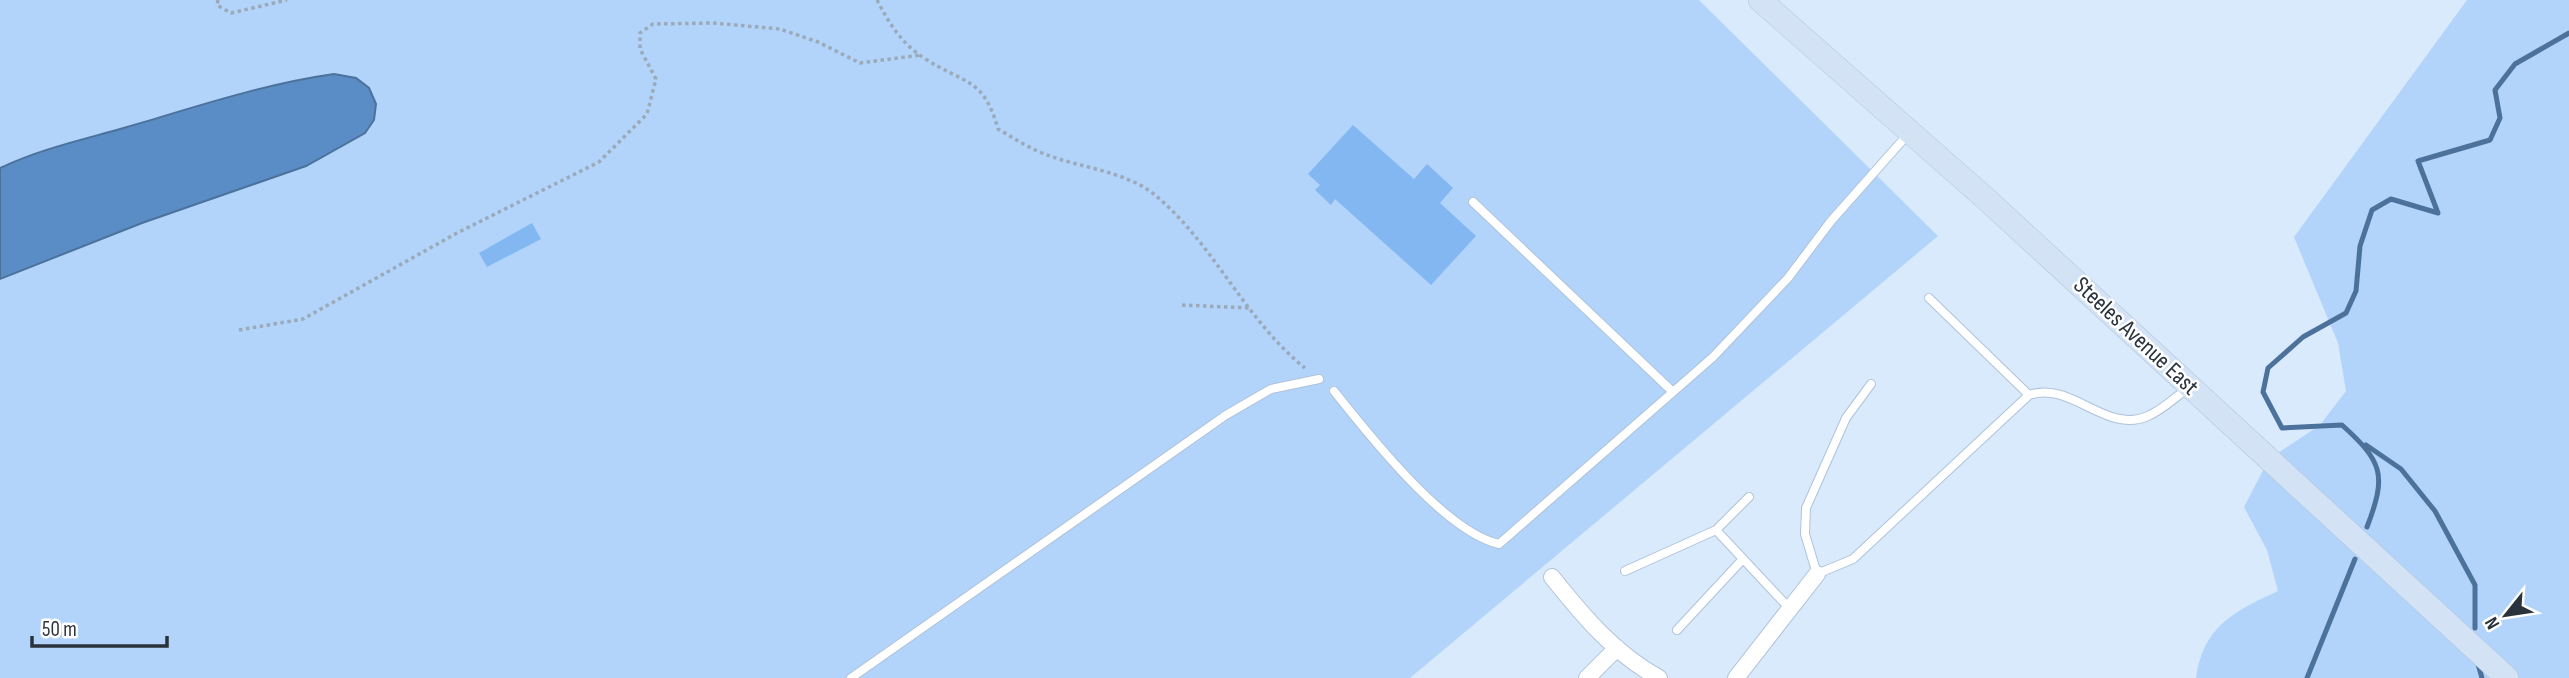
<svg xmlns="http://www.w3.org/2000/svg" width="2569" height="678" viewBox="0 0 2569 678" font-family="'Sofia Sans Condensed',sans-serif">
  <style>
    .green { fill: #b2d4fa }
    .water { fill: #5a8dc6; stroke: #4c729c; stroke-width: 2 }
    .lines { fill: none; stroke-linecap: round; stroke-linejoin: round }
    .stream { stroke: #4c729c; stroke-width: 5 }
    .building { fill: #82b7f2 }
    .service-casing { stroke: #aec2d9; stroke-width: 10 }
    .minor-casing { stroke: #aec2d9; stroke-width: 18 }
    .secondary-casing { stroke: #aec2d9; stroke-width: 24 }
    .path { stroke: #9ba9b9; stroke-width: 3.5; stroke-dasharray: 3.5 3.5; stroke-linecap: butt }
    .service { stroke: #fff; stroke-width: 8 }
    .minor { stroke: #fff; stroke-width: 16 }
    .secondary { stroke: #d3e3f5; stroke-width: 23 }
    .labels { text-anchor: middle; dominant-baseline: central; stroke-width: 5; stroke-linejoin: round; paint-order: stroke }
    .street-label { font-size: 24px; fill: #2a323b; stroke: #fff }
  </style>
  <rect width="100%" height="100%" fill="#d9eafd"/>
  <path class="green" d="M0,0H1699L1938,236L1410,678H0Z
    M2467,0H2569V678H2196C2203,626 2235,611 2278,591L2267,550L2244,507L2269,459L2320,425L2346,391L2338,343L2294,237Z"/>
  <path class="water" d="M334,74L356,78L369,88L376,104L374,120L365,133L306,166L142,223L0,279V168C43,148 82,140 127,127C196,107 263,84 334,74Z"/>
  <g class="lines">
    <path class="stream" d="M2366,445L2401,469L2435,511L2475,585V628
      M2367,527C2387,475 2383,462 2342,425L2282,428L2263,392L2268,368L2303,337L2346,313L2356,291L2360,246L2372,210L2391,199L2438,213L2418,161L2490,140L2500,118L2495,90L2515,64L2569,33
      M2478,664L2482,678
      M2307,678L2355,559"/>
  </g>
  <path class="building" d="M1353,125L1414,179L1427,164L1453,188L1440,203L1476,236L1431,285L1335,199L1331,205L1315,190L1320,185L1308,174Z
    M532,223L541,239L487,267L479,253Z"/>
  <g class="lines">
    <defs>
      <path id="service" d="M1473,202L1673,392
        M1929,298L2029,395
        M1871,384L1846,418L1806,508L1805,534L1817,574L1853,559L2029,395C2071,380 2106,435 2148,416C2162,410 2176,397 2188,388
        M1334,391C1369,435 1445,532 1499,544L1713,357L1788,278L1831,221L1909,133
        M1716,530L1749,497
        M1625,571L1716,530L1790,609
        M1677,630L1743,559
        M851,678L1226,415L1271,389L1319,379"/>
      <path id="minor" d="M1552,577C1583,616 1615,654 1659,678
        M1587,678L1617,648
        M1736,678L1817,574"/>
      <path id="secondary" d="M1760,0L1985,198L2507,678"/>
    </defs>
    <use href="#service" class="service-casing"/>
    <use href="#minor" class="minor-casing"/>
    <use href="#secondary" class="secondary-casing"/>
    <path class="path" d="M218,0L217,5L231,13L287,0
      M877,0C889,23 901,43 924,58C965,85 983,76 998,129C1015,139 1032,150 1050,156C1083,168 1127,172 1155,195C1214,244 1245,320 1305,368
      M1182,305L1250,308
      M239,330L303,319L457,233L599,162L647,114L656,79L640,49V33L653,24L713,23L780,29L818,42L860,63L921,55"/>
    <use href="#service" class="service"/>
    <use href="#minor" class="minor"/>
    <use href="#secondary" class="secondary"/>
  </g>
  <g class="labels">
    <g class="street-label">
      <text transform="translate(2136 336) rotate(43)">Steeles Avenue East</text>
    </g>
  </g>
  <g transform="translate(2506 615) rotate(240)" stroke="#ffffff" stroke-width="5" paint-order="stroke">
  <path d="M0-5L12 26L0 18L-12 26Z" fill="#2a323b"/>
  <text y="-10" font-size="19" font-weight="bold" text-anchor="middle" fill="#2a323b">N</text>
  </g>
  <path d="M32 636v10h135v-10" fill="none" stroke="#2a323b" stroke-width="3.5"/>
  <text x="42" y="636" font-size="21" fill="#2a323b" stroke="#ffffff" stroke-width="5" paint-order="stroke">50 m</text>
</svg>
